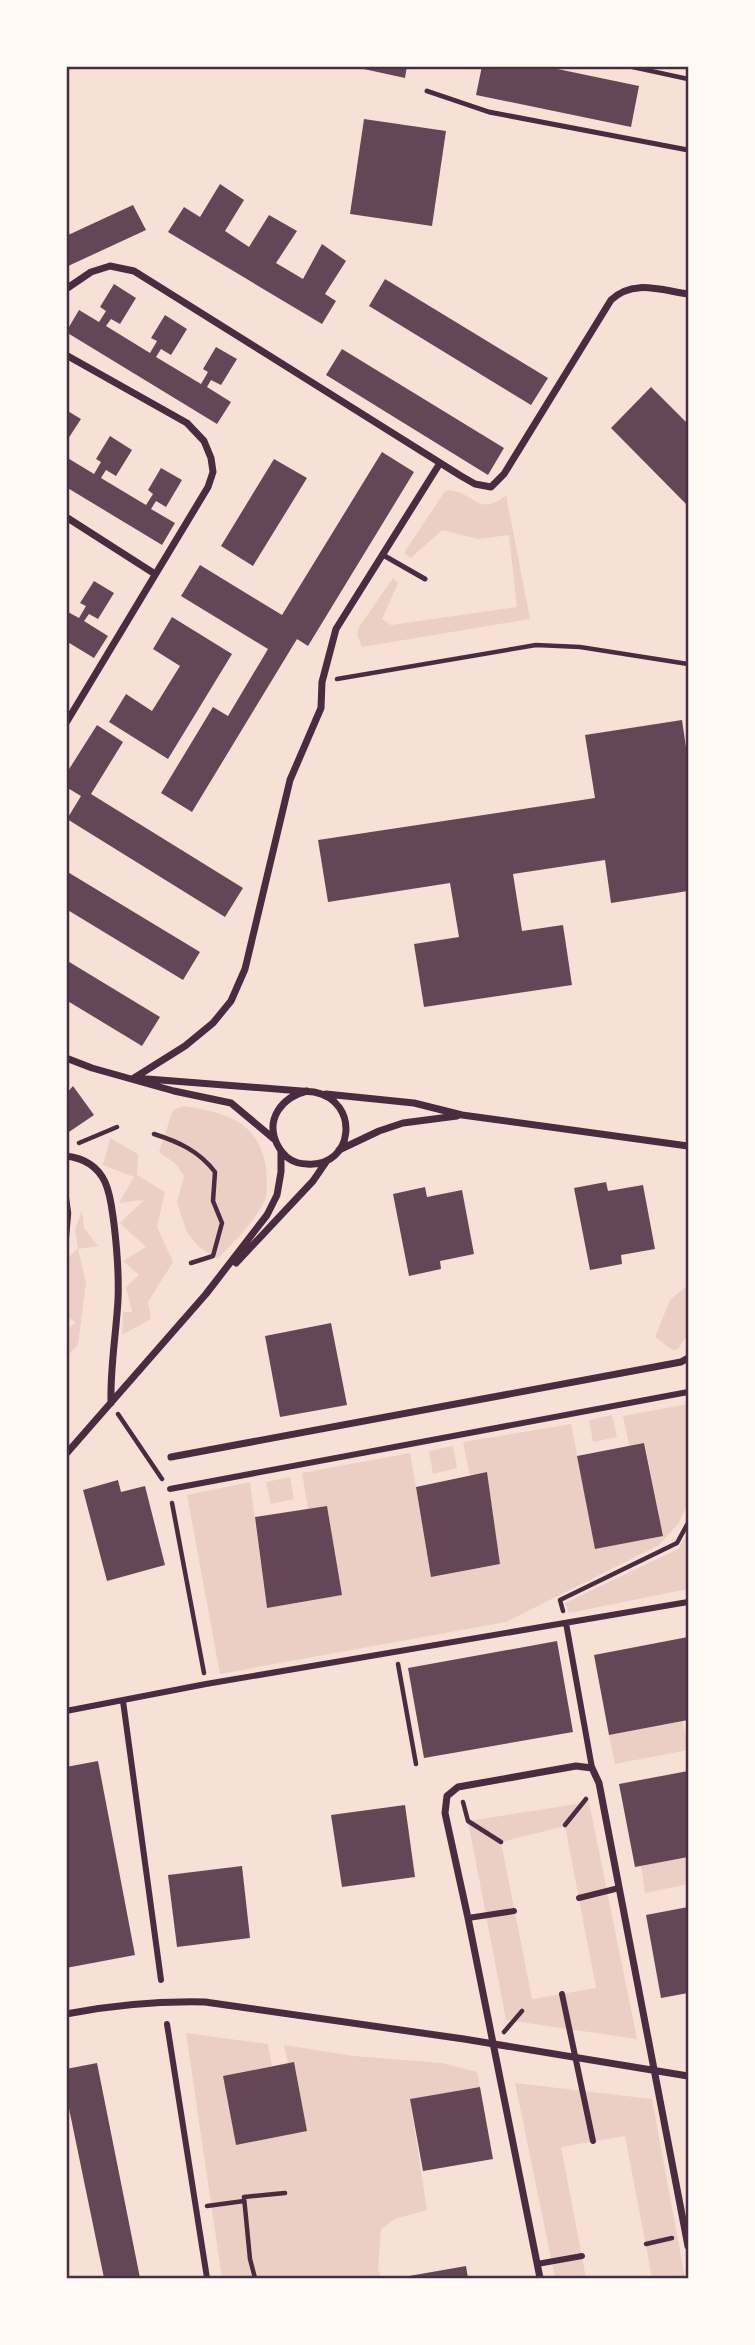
<svg xmlns="http://www.w3.org/2000/svg" width="755" height="2345" viewBox="0 0 755 2345" font-family="Rubik,sans-serif">
  <style>
    .green { fill: #ebcfc5; fill-rule: evenodd }
    .building { fill: #644757 }
    .lines { fill: none; stroke-linecap: round; stroke-linejoin: round }
    .path { stroke: #4a2c40; stroke-width: 4.5 }
    .service { stroke: #4a2c40; stroke-width: 5 }
    .pedestrian { stroke: #4a2c40; stroke-width: 6 }
    .minor { stroke: #4a2c40; stroke-width: 7 }
    .neatline { fill: none; stroke: #4a2c40; stroke-width: 2.5 }
  </style>
  <rect width="100%" height="100%" fill="#f7e1d7"/>
  <path class="green" d="M449,490C474,492 479,518 506,495L530,619L362,647L357,635L359,627L393,578L398,583L382,619L391,625L517,607L509,535L478,539L442,530L411,558L404,553L445,491Z
    M184,1106C226,1113 258,1120 266,1168C267,1177 268,1192 265,1200C255,1222 233,1242 218,1259L198,1246L187,1232L177,1203L184,1176L176,1164L159,1152L173,1110Z
    M110,1138L138,1154L137,1175L165,1192L157,1227L173,1262L148,1302L151,1319L122,1335L123,1312H132L126,1287L139,1275L123,1261L146,1247L120,1223L144,1200L119,1203L134,1177L103,1165Z
    M82,1211L84,1228L98,1246L78,1249L86,1282L78,1345L67,1356V1329L76,1323L67,1316V1259L78,1248L75,1229Z
    M688,1285V1334L678,1349L672,1350L655,1337L670,1300Z
    M688,1404V1502L679,1523L659,1545L506,1622L220,1674L187,1495L250,1482L267,1608L341,1595L327,1506L308,1509L302,1473L410,1453L432,1577L500,1564L487,1472L470,1476L463,1442L571,1424L596,1549L663,1536L645,1444L629,1446L623,1416Z
    M612,1415L617,1437L593,1442L589,1420Z
    M453,1446L457,1468L433,1474L429,1451Z
    M290,1477L294,1499L271,1504L266,1482Z
    M688,1533V1589L569,1613L565,1603L678,1549Z
    M683,1721L688,1750L615,1764L609,1735Z
    M589,1802L637,2039L506,2020L468,1821ZM565,1826L596,1988L532,1999L501,1842Z
    M688,1857V1884L645,1893L641,1865Z
    M186,2033L268,2044L272,2066L223,2076L236,2145L307,2131L294,2063H288L284,2045L354,2056L442,2063L477,2072L480,2087L410,2100L427,2210L395,2219L381,2229L378,2268L381,2278H222Z
    M515,2083L652,2099L685,2278H652L625,2136L561,2147L586,2278H555Z"/>
  <path class="building" d="M350,66H407L405,78Z
    M482,66H543L639,86L631,127L476,95Z
    M364,119L446,131L432,226L350,214Z
    M220,184L244,200L225,231L249,247L269,215L297,231L276,263L303,279L322,244L346,261L325,294L336,301L322,324L168,232L184,207L200,217Z
    M133,205L146,230L66,267V236Z
    M385,279L548,378L531,405L369,306Z
    M114,284L136,298L120,324L111,319L106,326L150,353L157,341L151,338L165,315L187,329L171,355L161,349L156,357L201,384L208,372L203,369L216,347L237,359L221,385L211,380L207,387L231,402L217,424L66,332L79,310L99,322L106,311L100,307Z
    M342,349L504,448L488,475L326,375Z
    M651,387L688,424V506L611,428Z
    M66,410L81,419L66,442Z
    M110,436L132,450L116,476L106,470L101,478L146,505L153,494L148,490L161,468L182,480L166,507L156,501L151,509L175,523L162,545L66,487V457L94,474L101,462L96,459Z
    M382,452L414,472L308,646L297,639L192,812L161,793L213,707L228,716L268,649L181,596L200,565L282,615Z
    M274,459L307,478L253,566L221,546Z
    M94,581L114,593L98,619L89,614L84,621L108,636L94,658L66,641V611L79,618L86,606L80,603Z
    M172,617L232,654L168,759L109,722L126,694L152,711L180,666L153,649Z
    M682,720L688,761V891L611,903L605,860L513,874L522,931L563,925L572,985L424,1007L414,944L459,937L450,883L328,902L318,840L595,798L585,735Z
    M97,725L123,742L91,794L243,888L225,917L67,819L81,796L66,787V774Z
    M66,871L200,952L183,980L66,909Z
    M66,960L160,1017L142,1046L66,1000Z
    M73,1086L94,1115L66,1134V1094Z
    M606,1182L608,1191L643,1185L655,1249L621,1255L622,1264L590,1270L574,1188Z
    M425,1187L427,1197L462,1190L474,1254L440,1261L441,1269L409,1276L393,1194Z
    M331,1323L347,1405L280,1417L265,1336Z
    M644,1443L663,1536L595,1549L577,1456Z
    M487,1472L500,1564L431,1577L416,1487Z
    M118,1480L121,1492L145,1486L165,1565L107,1581L83,1490Z
    M327,1506L342,1595L267,1608L255,1517Z
    M688,1637V1720L609,1735L594,1655Z
    M557,1641L573,1732L424,1758L408,1668Z
    M98,1761L135,1955L66,1968V1767Z
    M688,1771V1857L635,1867L619,1784Z
    M405,1805L415,1877L342,1887L331,1815Z
    M242,1866L250,1938L177,1947L168,1875Z
    M688,1907V1993L661,1998L646,1915Z
    M294,2062L307,2131L236,2145L223,2076Z
    M97,2063L140,2278H104L66,2094V2069Z
    M480,2087L493,2159L423,2171L410,2099Z
    M466,2266L468,2278H409V2276Z"/>
  <g class="lines">
    <path class="path" d="M628,66L688,79
      M337,679L536,645L580,647L688,664
      M154,1134C179,1142 199,1151 215,1172L213,1201L222,1223L213,1256L191,1263
      M79,1143L117,1127
      M66,1192L69,1213L66,1247
      M118,1414L162,1479
      M172,1503L204,1673
      M563,1611L560,1600L677,1543L688,1523
      M398,1664L416,1764
      M463,1802L468,1821L501,1842
      M565,1825L586,1799
      M504,2032L522,2011
      M207,2206L244,2201
      M646,2244L672,2238
      M255,2278L250,2259L244,2197L285,2193"/>
    <path class="service" d="M427,91L489,112L688,150
      M383,555L425,579"/>
    <path class="pedestrian" d="M170,1489L688,1392
      M566,1623L592,1768
      M123,1701L161,1980
      M66,1711L206,1684L688,1602
      M579,1898L619,1888
      M468,1918L514,1911
      M562,1994L593,2141
      M167,2024L207,2278
      M537,2264L582,2256"/>
    <path class="minor" d="M66,289L91,272L110,266L134,271L461,476L475,484L491,487L504,474L611,300C633,279 660,290 688,294
      M66,355L187,423L204,441L211,458L213,472L208,487L66,723
      M66,517L155,574
      M66,1058L92,1068L174,1091L231,1103L274,1139
      M134,1078L185,1046L213,1023L231,1001L245,969L290,780L321,708L322,682L336,629L440,463
      M135,1078L314,1092C361,1101 354,1168 307,1164C293,1164 283,1156 277,1144C265,1119 282,1097 307,1091
      M326,1094L414,1103L462,1115L688,1146
      M339,1150L379,1131L403,1123L457,1116
      M66,1156C83,1158 97,1165 105,1182C111,1195 112,1210 114,1224C117,1249 119,1275 118,1300C116,1335 110,1368 111,1403
      M236,1263L313,1181L326,1162
      M66,1454L206,1294L267,1215L277,1195L281,1172V1151
      M171,1457L681,1362L688,1358
      M66,2014C113,2005 157,2001 205,2002L464,2039L688,2076
      M540,2278L468,1918L445,1813L447,1796L458,1787L576,1766L592,1768L599,1783L688,2246"/>
  </g>
  <rect width="755" height="2345" fill="none" stroke="#fffaf5" stroke-width="136"/>
  <rect x="68" y="68" width="619" height="2209" class="neatline"/>
</svg>
